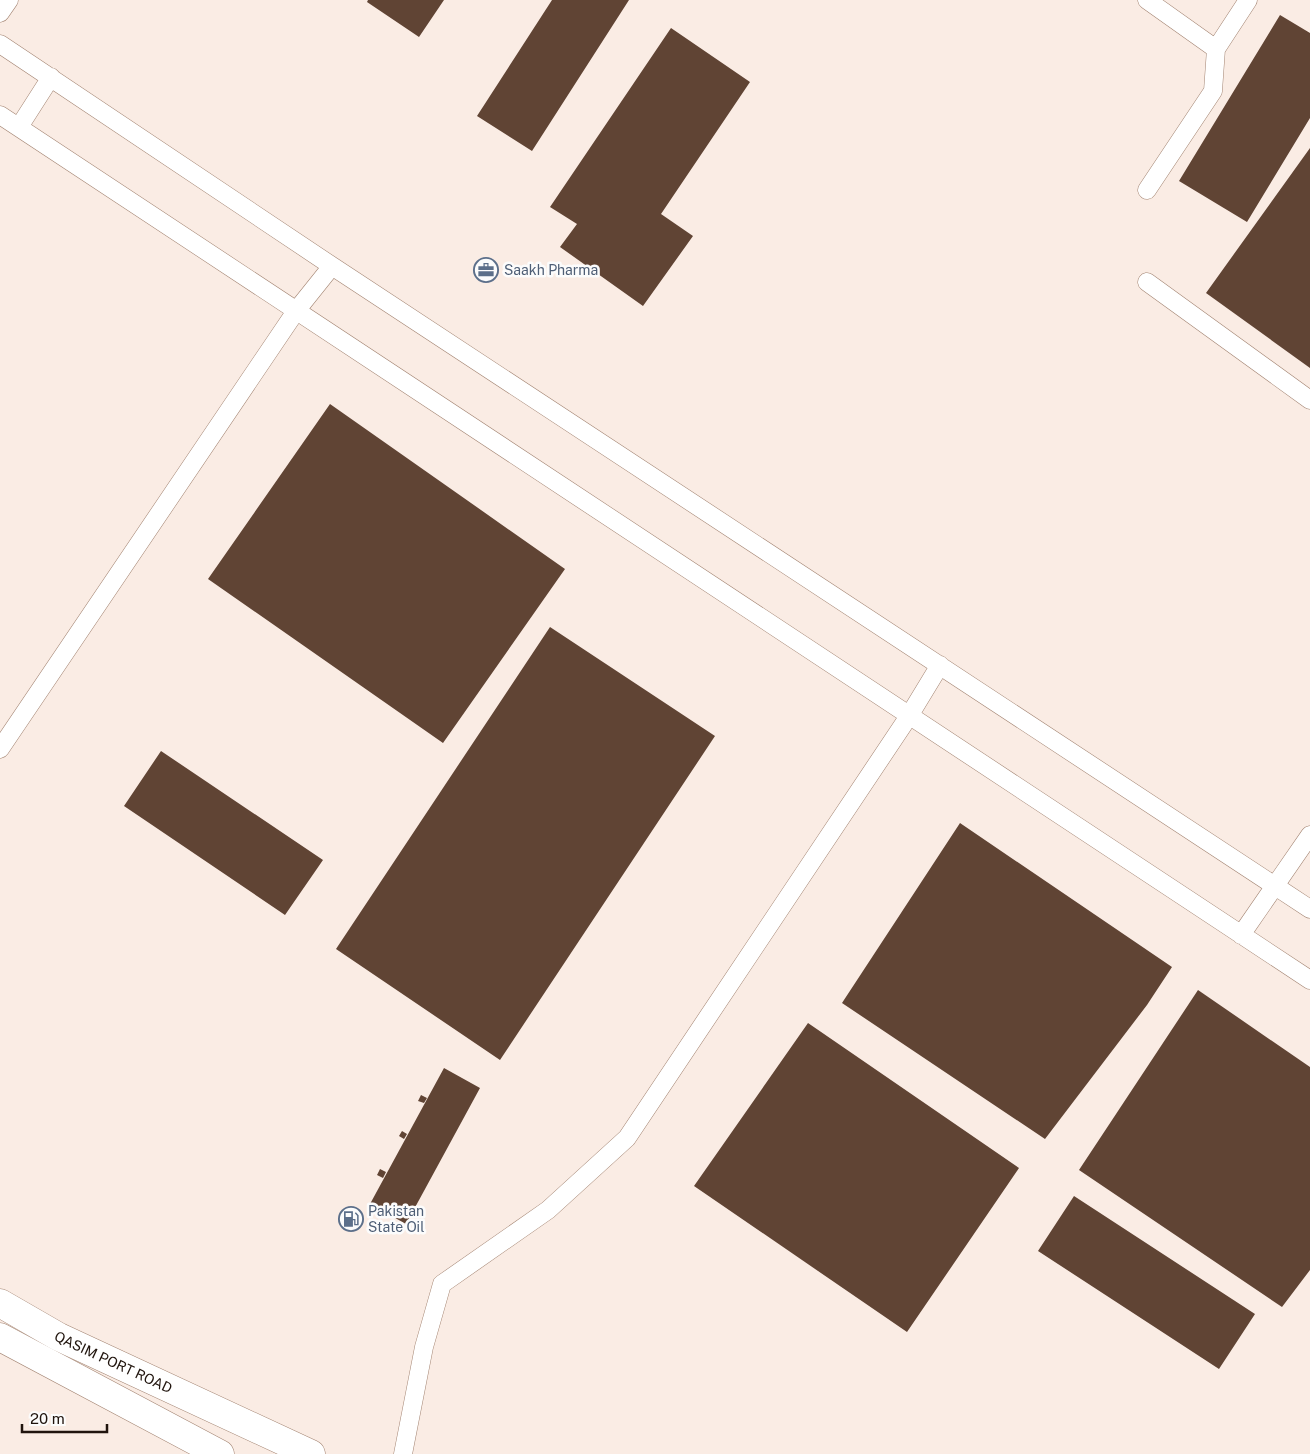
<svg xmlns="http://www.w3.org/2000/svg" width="1310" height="1454" viewBox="0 0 1310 1454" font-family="'Public Sans',sans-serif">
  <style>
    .building { fill: #604434 }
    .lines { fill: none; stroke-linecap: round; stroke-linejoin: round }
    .service-casing { stroke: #a28371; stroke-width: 19 }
    .primary-casing { stroke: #a28371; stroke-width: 29 }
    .service { stroke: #fff; stroke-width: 18 }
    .primary { stroke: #fff; stroke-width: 28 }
    .labels { text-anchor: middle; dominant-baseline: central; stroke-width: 5; stroke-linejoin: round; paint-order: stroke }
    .service-label { font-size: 14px; fill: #4e5e75; stroke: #fcfcfc; text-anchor: start }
    .street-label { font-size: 14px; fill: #20140d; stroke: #fcfcfc }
  </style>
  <rect width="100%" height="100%" fill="#faece4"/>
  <path class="building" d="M368,0H444L419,37L367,2Z
    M552,0H629L532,151L477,116Z
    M1280,15L1310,33V118L1247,222L1179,181Z
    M671,28L750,82L661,214L693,236L643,306L560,247L577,224L550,207Z
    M1310,148V368L1206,293Z
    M330,404L565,569L443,743L208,579Z
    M550,627L715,736L500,1060L336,949Z
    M161,751L323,860L285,915L124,806Z
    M960,823L1172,967L1147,1005L1045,1139L842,1003Z
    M1198,990L1310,1067V1270L1282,1307L1079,1170Z
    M808,1023L1019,1168L907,1332L694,1186Z
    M444,1068L480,1088L406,1224L370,1204Z
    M421,1095L427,1098L424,1103L418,1101Z
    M402,1131L407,1134L404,1139L399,1136Z
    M380,1169L386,1172L383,1178L377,1175Z
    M1074,1196L1255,1314L1219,1369L1038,1251Z"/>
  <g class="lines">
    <defs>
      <path id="service" d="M1147,0L1216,49L1248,0
        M0,13L9,0
        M0,44L332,266L1310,909
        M0,115L1310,980
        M19,127L51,77
        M1147,190L1213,91L1216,49
        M1147,282L1310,400
        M0,749L296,311L332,266
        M1241,935L1310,835
        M403,1454L424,1347L442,1284L548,1210L627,1138L909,716L940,665"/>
      <g id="primary">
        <path id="s1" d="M0,1303L59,1337L311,1454"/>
        <path d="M0,1337L220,1454"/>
      </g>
    </defs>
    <use href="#service" class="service-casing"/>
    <use href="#primary" class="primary-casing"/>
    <use href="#service" class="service"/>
    <use href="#primary" class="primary"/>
  </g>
  <defs>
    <symbol id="office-ring" viewBox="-11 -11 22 22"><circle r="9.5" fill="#fcfcfc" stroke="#5c6f8a" stroke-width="1.5"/><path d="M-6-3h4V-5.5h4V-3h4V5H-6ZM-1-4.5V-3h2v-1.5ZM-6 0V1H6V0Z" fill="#5c6f8a"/></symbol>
    <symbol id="fuel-ring" viewBox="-11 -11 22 22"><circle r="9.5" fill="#fcfcfc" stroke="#5c6f8a" stroke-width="1.5"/><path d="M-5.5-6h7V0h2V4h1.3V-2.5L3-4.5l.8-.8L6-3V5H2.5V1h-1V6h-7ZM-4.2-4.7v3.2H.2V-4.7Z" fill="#5c6f8a"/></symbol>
  </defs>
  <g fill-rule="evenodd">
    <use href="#office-ring" x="472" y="256" width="28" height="28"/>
    <use href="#fuel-ring" x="337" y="1205" width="28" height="28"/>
  </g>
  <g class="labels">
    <g class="service-label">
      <text x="504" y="270">Saakh Pharma</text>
      <text x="368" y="1211">Pakistan<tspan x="368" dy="16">State Oil</tspan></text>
    </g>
    <g class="street-label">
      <text stroke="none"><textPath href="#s1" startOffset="128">QASIM PORT ROAD</textPath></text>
    </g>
  </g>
  <path d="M22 1424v8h85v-8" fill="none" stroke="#20140d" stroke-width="2.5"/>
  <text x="30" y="1424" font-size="15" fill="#20140d" stroke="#fcfcfc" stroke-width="4" paint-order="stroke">20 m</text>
</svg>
